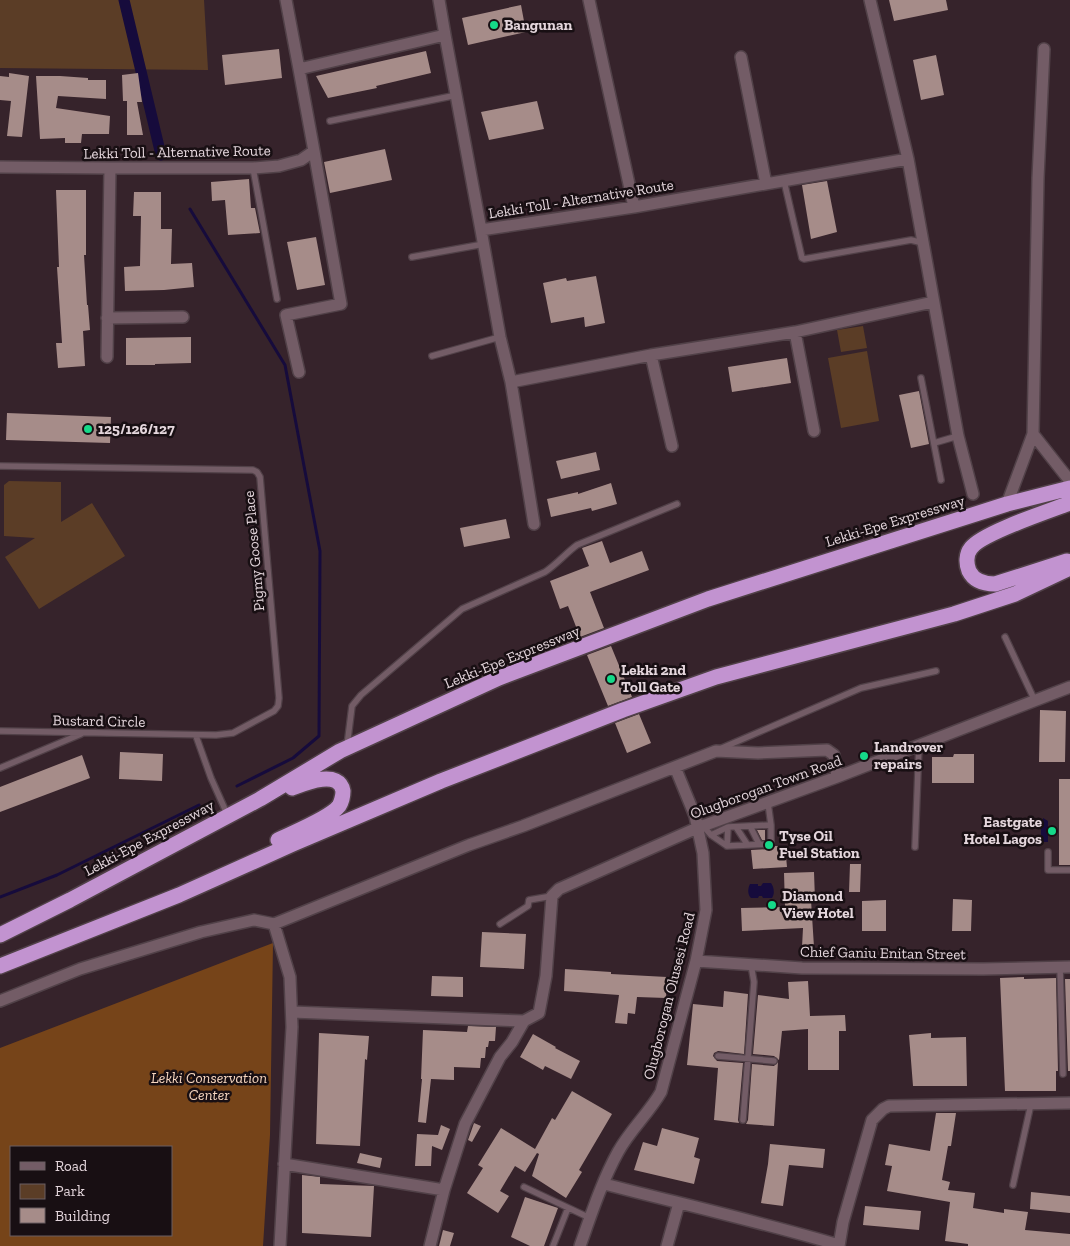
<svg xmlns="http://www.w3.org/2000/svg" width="1070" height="1246" viewBox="0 0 1070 1246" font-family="'Zilla Slab',serif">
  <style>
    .green { fill: #5b3d26 }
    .forest { fill: #764419; fill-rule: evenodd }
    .water { fill: #160b3c }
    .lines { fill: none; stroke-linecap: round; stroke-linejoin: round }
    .stream { stroke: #160b3c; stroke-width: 3 }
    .canal { stroke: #160b3c; stroke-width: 11 }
    .building { fill: #a68c89 }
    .lane-casing { stroke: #514148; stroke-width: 8 }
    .street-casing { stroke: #514148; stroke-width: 14 }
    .highway-casing { stroke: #514148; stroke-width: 18 }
    .lane { stroke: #735c66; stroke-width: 5.5 }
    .street { stroke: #735c66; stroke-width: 11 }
    .highway { stroke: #c293d0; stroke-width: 15 }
    .poi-dot { fill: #15d989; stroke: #180f13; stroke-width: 2 }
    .labels { text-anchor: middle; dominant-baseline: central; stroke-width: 5; stroke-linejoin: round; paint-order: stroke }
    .poi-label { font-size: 15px; font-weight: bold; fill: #e4d6dc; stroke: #180f13; text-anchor: start }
    .street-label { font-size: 15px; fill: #e4d6dc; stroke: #180f13 }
    .park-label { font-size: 15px; font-style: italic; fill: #f7d7c0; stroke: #180f13 }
  </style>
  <rect width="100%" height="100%" fill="#36232b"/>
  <path class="green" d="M0,0H204L208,70L0,68Z
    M863,326L867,348L841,352L837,330Z
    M867,351L879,421L841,428L828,358Z
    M9,481L61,482V522L92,503L125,556L39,609L5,557L35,538L4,536V485Z"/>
  <path class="forest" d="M273,943L270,1135L263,1246H0V1048ZM11,1147H171V1235H11Z"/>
  <path class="water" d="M1043,818L1048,821V842H1041V821H1043Z
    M763,883H771C774,887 775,894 772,898H763L762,896H759L758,898H751C747,894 748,888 750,884H758V886H761Z"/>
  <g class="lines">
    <path class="stream" d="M190,209L285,365L320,551L319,736L293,758L237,786
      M0,897L57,875L199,805"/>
    <path class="canal" d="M124,0L161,155"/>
  </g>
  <path class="building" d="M889,0H946L948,10L894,21Z
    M521,5L526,32L468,45L462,18Z
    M279,49L282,78L225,85L222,55Z
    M426,51L431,73L376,86L377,88L328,98L316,76Z
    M936,55L944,95L921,100L913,60Z
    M9,73L29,76L22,137L7,136L11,101L0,100V76L9,77Z
    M138,73L142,102H137L143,135H127V101H123L122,75Z
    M36,76H60L88,78V80H106V99L58,96L56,108L110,116L109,134H82L81,143H65V138L40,139Z
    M537,101L544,129L489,140L481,112Z
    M385,149L392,180L330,193L324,162Z
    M249,179L251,208H255L260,233L228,235L225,200L212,201L211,182Z
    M827,181L837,232L811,239L802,185Z
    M56,190H86V255H84L87,305H88L90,330L83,331L85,366L58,368L56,343H62L57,267H59Z
    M134,192H161V229H172L171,264L192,263L194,287L164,290L125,291L124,267L140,266L141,216H133Z
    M316,237L325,285L297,290L287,242Z
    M596,276L605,323L585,327L584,317L551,323L543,283L566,278L567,281Z
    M191,337V363L155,364V365H126V338Z
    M787,358L791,383L732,392L728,367Z
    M919,391L929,444L911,448L899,395Z
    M7,413L111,417L110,443L6,440Z
    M596,452L600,470L561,479L556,461Z
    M611,483L617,504L592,511L591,508L551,517L547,499L578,492V494Z
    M506,519L510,538L464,547L460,528Z
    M602,541L610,563L642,551L649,570L590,592L604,628L580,637L568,606L560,609L550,581L589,566L582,548Z
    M611,646L632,697L608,706L587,655Z
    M1040,710L1066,711L1065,762H1039Z
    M639,714L651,743L627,753L615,723Z
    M120,752L163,754L162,781L119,779Z
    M954,754H974V783H932V757H953Z
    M82,755L90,778L0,812V787Z
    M1059,779H1070V865H1059Z
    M757,830H765V840H762Z
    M775,846H785L787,867L753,869L751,850L771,849Z
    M850,864H861L860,892H849Z
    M814,872L815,900H811L814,947H802L803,928L742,931L741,908L785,907L784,873Z
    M953,899L972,900L971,931H952Z
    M886,900V931H862V901Z
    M482,932L526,934L524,969L480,967Z
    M565,969L611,972V974L667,977L666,998L637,997L635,1014L628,1013L627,1024L615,1023L619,995L564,991Z
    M432,976L463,977V997L431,996Z
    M1024,977V979L1056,978L1058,1071H1056V1091H1005L1000,978Z
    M1065,979H1070V1071H1068Z
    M808,981L810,1016L845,1015L846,1031H839V1070H808V1029L782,1031L779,1060L774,1056L753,1054L758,995L789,999L788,982Z
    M724,991L748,994L744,1054L718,1051L714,1053L713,1056L717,1061L743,1063L738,1120L739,1123L714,1120L718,1068L687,1065L693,1004L723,1007Z
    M468,1026L496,1027L495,1041H489L488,1047H486L485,1058H481L480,1068L454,1067V1080L431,1079L426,1123L418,1122L422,1079H421L423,1030L467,1032Z
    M319,1033L369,1036L367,1060L365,1059L360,1146L316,1144Z
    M931,1033V1038L966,1037L967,1086H913L909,1035Z
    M533,1034L556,1047L555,1048L580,1061L571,1079L545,1066L543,1070L520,1057Z
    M778,1062L774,1126L746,1124L748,1120L752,1064L774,1066Z
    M572,1091L612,1114L579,1170L582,1172L566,1198L532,1176L539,1154L537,1153L525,1172L515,1166L500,1191L509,1196L498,1213L467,1193L483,1168L478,1165L501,1128L535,1149L552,1118L555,1120Z
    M936,1113H956L951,1146H948L942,1180L950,1182L948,1190L975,1193L973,1208L1004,1213V1209L1028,1212L1025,1230L1070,1234V1246H968V1244L945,1241L950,1202L887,1191L892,1166L885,1165L889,1144L930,1151Z
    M474,1123L481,1126L472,1142L468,1140Z
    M441,1125L450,1129L442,1150L432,1146L431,1166H415L417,1134L438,1135Z
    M662,1128L699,1138L694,1157L700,1159L694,1184L634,1170L643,1142L657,1146Z
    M770,1144L825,1149L823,1168L789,1165L783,1206L761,1203L768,1164Z
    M360,1153L382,1158L380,1168L357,1163Z
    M302,1175L320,1177V1184L374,1186L371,1237L302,1233Z
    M1031,1192L1070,1196V1213L1030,1209Z
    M525,1197L558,1208L544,1246H530L511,1237Z
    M865,1206L921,1211L919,1230L863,1225Z
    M443,1230L454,1233L450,1246H439Z"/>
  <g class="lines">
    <defs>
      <path id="lane" d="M330,121L457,95
        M253,168L277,299
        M784,181L802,258L804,259L911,240L923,243
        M412,257L484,244
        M432,356L500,337
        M921,378L941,480
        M934,443L958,436
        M0,466L253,470L257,472L260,477L279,698L278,706L274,711L233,733L216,735L0,731
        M1005,637L1035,701
        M196,736L211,778L228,816
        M347,746L352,706L361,695L462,609L545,572C557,564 566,553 577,545L677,504
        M722,748L861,688L936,671
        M0,768L81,734
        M768,803L771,825
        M703,826L711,835L727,846L771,844V825L728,827L727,846
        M750,826L759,844
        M736,827L747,844
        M711,835L728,827
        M915,847L919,744
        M1048,852V870H1070
        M500,924L528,906L529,900L552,896
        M1060,967L1063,1074
        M718,1056L774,1061
        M743,1120L754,982L751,965
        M1013,1185L1031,1104
        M524,1187L590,1218
        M553,1246L568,1208"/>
      <path id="street" d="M286,0L299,69
        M439,0L445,35
        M589,0L634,207
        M741,57L766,184
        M908,159L958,436L973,494
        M0,167L110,168H253L279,166L301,160L314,151L299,69L445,35L481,230L634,207L908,159L870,0
        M481,230L500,337L511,382L651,355L795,332L933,302
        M107,318L183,317
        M795,332L814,431
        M651,355L672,446
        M107,357L110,168
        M299,372L286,315L341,304L314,151
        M511,382L534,524
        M1033,434L1070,481
        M1007,504L1033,434L1038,178L1044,49
        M274,924L290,977L292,1027L280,1246
        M696,961L802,968L983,969L1070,967
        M0,1001L80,969L201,932L254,920L274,924L469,845L523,826L716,751L758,753L827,750L834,755L837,777
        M292,1012L524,1021
        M284,1164L444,1190
        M604,1184C682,1204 761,1222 839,1245
        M430,1246L444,1190L465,1124L500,1057L512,1042L524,1021L539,1013L546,976L552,896L559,889L697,828L837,777L1070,687
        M580,1246C591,1215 602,1181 618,1152C630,1130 649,1113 661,1092L696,961L706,910L703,853L695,816L675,767
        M667,1246L679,1203
        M839,1246L843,1222L872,1120L883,1109L889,1106L1070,1103"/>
      <path id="highway" d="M1067,561L995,584C984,584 974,581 969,571C966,564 966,554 971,548C982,533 1049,511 1070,503
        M278,840C292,833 330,818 339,806C341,803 343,796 343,791C339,769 305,783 292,788
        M0,935L70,900L260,799L340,751L499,678L708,599L1007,504L1070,488
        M0,966L179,895L293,844L441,781L623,710L716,677L954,614L1015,594L1070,568"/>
    </defs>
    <use href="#lane" class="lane-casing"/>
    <use href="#street" class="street-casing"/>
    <use href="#highway" class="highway-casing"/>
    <use href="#lane" class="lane"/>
    <use href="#street" class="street"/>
    <use href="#highway" class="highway"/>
  </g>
  <g class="poi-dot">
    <circle cx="494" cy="25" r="5"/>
    <circle cx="88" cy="429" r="5"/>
    <circle cx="611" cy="679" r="5"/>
    <circle cx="864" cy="756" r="5"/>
    <circle cx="1052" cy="831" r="5"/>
    <circle cx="769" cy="845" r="5"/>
    <circle cx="772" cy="905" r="5"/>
  </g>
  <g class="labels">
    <g class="poi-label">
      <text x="504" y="25">Bangunan</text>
      <text x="98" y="429">125/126/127</text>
      <text x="621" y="670">Lekki 2nd<tspan x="621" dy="17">Toll Gate</tspan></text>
      <text x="874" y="747">Landrover<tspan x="874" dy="17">repairs</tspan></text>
      <text x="1042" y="822" text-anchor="end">Eastgate<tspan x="1042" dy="17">Hotel Lagos</tspan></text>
      <text x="779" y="836">Tyse Oil<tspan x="779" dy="17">Fuel Station</tspan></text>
      <text x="782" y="896">Diamond<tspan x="782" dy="17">View Hotel</tspan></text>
    </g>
    <g class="street-label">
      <text transform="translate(177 152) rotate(-1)">Lekki Toll - Alternative Route</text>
      <text transform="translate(581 199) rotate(-9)">Lekki Toll - Alternative Route</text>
      <text transform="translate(895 521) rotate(-17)">Lekki-Epe Expressway</text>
      <text transform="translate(254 551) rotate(-95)">Pigmy Goose Place</text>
      <text transform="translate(512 657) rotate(-22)">Lekki-Epe Expressway</text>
      <text transform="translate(99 721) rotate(1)">Bustard Circle</text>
      <text transform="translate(766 787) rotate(-20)">Olugborogan Town Road</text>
      <text transform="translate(149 838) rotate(-28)">Lekki-Epe Expressway</text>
      <text transform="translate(883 953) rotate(1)">Chief Ganiu Enitan Street</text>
      <text transform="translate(669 996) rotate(-76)">Olugborogan Olusesi Road</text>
    </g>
    <g class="park-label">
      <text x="209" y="1078">Lekki Conservation<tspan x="209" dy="17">Center</tspan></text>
    </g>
  </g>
  <rect x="10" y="1146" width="162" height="90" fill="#180f13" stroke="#6a5f63"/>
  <rect x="20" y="1162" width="25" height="8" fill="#735c66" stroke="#6a5f63"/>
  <text x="55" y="1171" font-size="15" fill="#e4d6dc">Road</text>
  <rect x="20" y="1184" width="25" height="15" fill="#5b3d26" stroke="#6a5f63"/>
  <text x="55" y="1196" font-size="15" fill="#e4d6dc">Park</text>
  <rect x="20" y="1208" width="25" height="15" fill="#a68c89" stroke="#6a5f63"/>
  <text x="55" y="1221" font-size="15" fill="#e4d6dc">Building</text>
</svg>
